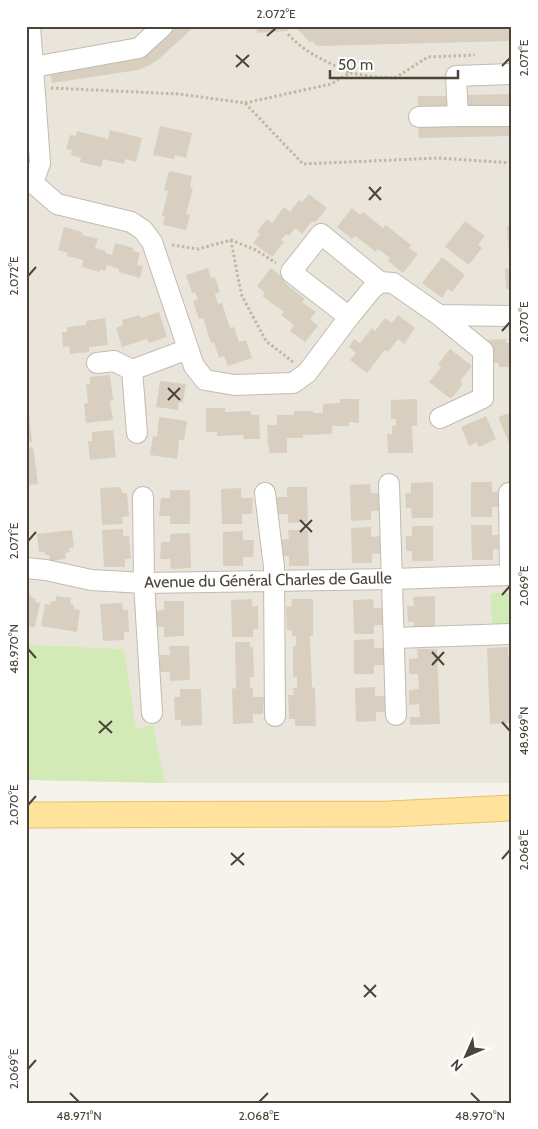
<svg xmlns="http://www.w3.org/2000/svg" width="538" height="1129" viewBox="0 0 538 1129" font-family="Cabin,sans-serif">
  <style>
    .residential { fill: #eae5da }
    .green { fill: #d2eab5 }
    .building { fill: #d8cfc1 }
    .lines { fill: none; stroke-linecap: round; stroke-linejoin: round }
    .minor-casing { stroke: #c2bbae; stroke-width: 22 }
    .major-casing { stroke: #e6c16a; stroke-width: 27 }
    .path { stroke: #c4b79f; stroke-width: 3; stroke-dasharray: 2.5 2.5; stroke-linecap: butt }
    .minor { stroke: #fff; stroke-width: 20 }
    .major { stroke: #ffe39c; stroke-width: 25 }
    .ticks { fill: none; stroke: #4b4439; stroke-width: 2 }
    .labels { text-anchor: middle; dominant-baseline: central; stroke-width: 5; stroke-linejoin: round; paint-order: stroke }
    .street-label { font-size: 16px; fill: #4b4439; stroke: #fff }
    .neatline { fill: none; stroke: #4b4439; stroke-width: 2 }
    .ticks-label { font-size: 12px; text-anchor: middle; fill: #4b4439 }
  </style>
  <rect width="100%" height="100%" fill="#f6f3ec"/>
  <path class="residential" d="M26,26H512V783H165L26,779Z"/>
  <path class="green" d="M491,593H512V628H492Z
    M26,645L124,649L136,729L153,725L165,783L26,780Z"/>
  <path class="building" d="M176,26H195L160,58L150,65L138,70L52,83L50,70L149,50Z
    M256,26H292L287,31L257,33Z
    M295,26H512V41L317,46L312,41L310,43Z
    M512,94V107L466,108V95Z
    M418,96H452V109L418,110Z
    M512,123V136L419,138L418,126Z
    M160,126L192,133L186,158L175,155L174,159L153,155Z
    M110,130L142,138L136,162L125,159L124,164L103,159L101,167L80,162L81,158L71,155L72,150L66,149L70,135L76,136L77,131L108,139Z
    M169,171L192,176L190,187L193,188L186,214L190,215L186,230L163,225L165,217L162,216L168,191L164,190Z
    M309,194L327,208L315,223L312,221L302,234L295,228L289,236L286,234L281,240L284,242L272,257L253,243L260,234L257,232L267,219L272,223L284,207L290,212L299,200L302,202Z
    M352,208L360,215L363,212L383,228L386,225L411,245L409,248L418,254L403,273L388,261L390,258L378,249L376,252L355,236L352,239L337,227Z
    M465,221L485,236L478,245L482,248L469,265L445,247Z
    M507,226H512V258H509Z
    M64,227L82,232V235L98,239L95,248L106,251L105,253L112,255L115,243L133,248V251L140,253L137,265L143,266L140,278L119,272V269L107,265L105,271L101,269L100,272L82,267L83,260L67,256L68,253L58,250Z
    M442,257L465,275L452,292L448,289L442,298L422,283Z
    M208,268L211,278L215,277L220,292L215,294L218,304L222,303L230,328L234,327L239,342L246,340L252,358L228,366L224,356L219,358L214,342L211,343L203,318L199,319L193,301L198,299L195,292L192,293L186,275Z
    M271,268L286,280L284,282L305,299L302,302L316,312L310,319L318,326L305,342L290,331L294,325L281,315L284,312L262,296L265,293L257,286Z
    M512,268V289H506L505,269Z
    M159,312L167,337L149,343L147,339L122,347L116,328L123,325L122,320L139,315L141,318Z
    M398,315L415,328L404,344L398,339L388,352L385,350L367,373L350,360L356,353L349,347L354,339L360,343L372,328L375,331L385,318L392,323Z
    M105,318L108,345L89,347V352L70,354L69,346L63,347L62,332H67V327L86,325V321Z
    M506,339V343H512V367H499V363H488L487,340Z
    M450,349L472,366L460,381L463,384L451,399L429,382L441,367L438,364Z
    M110,375L113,400L110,401L113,420L86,423L84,404L88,403L86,384H90V377Z
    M160,381L186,384L183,403L179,402L178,410L156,407Z
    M340,399H359V423L349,422V426H332V434L303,435V438H287V453H271L269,452V446H268L267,425H277V415H294V411H313V413H323V404L340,403Z
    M417,399V426H412L413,453H388L387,434H392V426H396V419H391V400Z
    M26,405H28L32,442L26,443Z
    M206,408H225V412L251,411V415H259L260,439H244L243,435L217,436V432H206Z
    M512,412V442L509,443L498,417Z
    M486,416L496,439L479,447L477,442L469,446L461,427Z
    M159,417L187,421L184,440H179L177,459L150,455L153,436L157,437Z
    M113,430L116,457L90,460L88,441H92V432Z
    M33,447L38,484L26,485V448Z
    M433,482V518H412L411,508H406L405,493H411V483Z
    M471,482H492V492H498V507H492V517H471Z
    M370,484L371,493H381L382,511H371V520L351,521L350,485Z
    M121,487L122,493H127L129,516L122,517L123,524L102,525L100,488Z
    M287,487H307L308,522L288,523V514H277V497H287Z
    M241,488V498H253L252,514H242V524H222L221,489Z
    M170,490H190V524H170V516H159L161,498H170Z
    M471,525H492V535H498L499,549H493V560H472Z
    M412,526H433V561H412V551H406V536H412Z
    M371,527V537L382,536L383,554H372V563H352L351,528Z
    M123,529V536H129L131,559H125V567H104L102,530Z
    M72,530L74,547L69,548L70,552L65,553L66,559L50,561L49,555H45L44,552H39L37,534Z
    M288,530H308L309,566H289V556L278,557V540L289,539Z
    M243,531V540H254L253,557H243V566H223V532Z
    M190,533L191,568L171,569L170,559H160L161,542H170V534Z
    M26,594L31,595V597L36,599L35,602L40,603L35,627L26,626Z
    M56,596L71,598L70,604L74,605V609L80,610L77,632L41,626L45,604L50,605L51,601L55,602Z
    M435,596V631H414V622H408L407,606H414L413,597Z
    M252,599V606H258V629H253V637H232L231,600Z
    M291,599H313V636H310L312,687L315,688L316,726H295V719H289L288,695H294L293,688H297V677H293V646H296V636H292V630H287L286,607L292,606Z
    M373,599L374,608H384V625H374V634H354L353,600Z
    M164,601H184V636L164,637V627H153V611L164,610Z
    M122,603L123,610H128L129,632H124V640L103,641L100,604Z
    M374,639V648H385V665H374V674H354V640Z
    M235,642H250V647H253L254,677H250V688H253V697H264L263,714H253V723L233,724L232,688L236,689Z
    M169,646H189L190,680L170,681V672H159L158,663H160V655H170Z
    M508,647V655H512V670H509V685H512V701H510L512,723L490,724L487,648Z
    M417,649H437L440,724L410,725V717H420L419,704L409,705V690L419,689L418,674H409V659L418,658Z
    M375,687V696H386V712H376V721L356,722L355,688Z
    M180,689H201L202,725L181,726V720H175L174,697H180Z"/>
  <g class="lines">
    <defs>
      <path id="minor" d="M30,26L40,163L33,183
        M33,67L139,48L163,26
        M512,74L456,76L458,116H512
        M419,117L458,116
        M33,183L57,204L131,222L143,230L152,242L194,366L205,380L235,385L293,383L307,373L349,317L372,289L380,282L393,283L439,315L512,316
        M439,315L483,351V398L440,418
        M349,317L291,272L321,234L380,282
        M97,363L114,361L132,370
        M137,433L132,370L188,349
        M389,484L396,715
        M265,493L274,567L275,716
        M509,493L510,575
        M143,497L144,583L152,713
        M26,568L46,570L91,580L144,583L393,579L512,575
        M394,638L512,634"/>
      <path id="major" d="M26,815L390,814L512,808"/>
    </defs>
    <use href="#minor" class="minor-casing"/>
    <use href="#major" class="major-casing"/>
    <path class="path" d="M288,34C306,54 326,61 350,73
      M51,88L179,94L245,103L303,164L438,158L512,163
      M245,103L331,84L350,73L375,77L395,78L428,57L475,55
      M231,240L238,278L242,296L266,341L293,362
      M172,245L198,249L231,240L256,250L276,263"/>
    <use href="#minor" class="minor"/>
    <use href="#major" class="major"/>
  </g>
  <path class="ticks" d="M267,36L276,28M236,55L249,67M502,66L510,58M236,67L249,55M369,187L381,200M369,200L381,187M28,276L36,267M502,331L510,322M168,388L180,400M168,400L180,388M300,520L312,532M300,532L312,520M28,541L36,532M502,595L510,586M28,649L36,658M432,652L444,665M432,665L444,652M99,721L112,733M502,722L510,731M99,733L112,721M28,805L36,796M231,853L244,865M502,859L510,850M231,865L244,853M364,985L376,997M364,997L376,985M28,1069L36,1060M70,1093L79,1102M471,1093L480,1102M259,1102L268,1093"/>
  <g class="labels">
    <g class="street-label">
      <text transform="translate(268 580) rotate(-1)">Avenue du Général Charles de Gaulle</text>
    </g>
  </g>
  <rect width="538" height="1129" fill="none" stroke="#ffffff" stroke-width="55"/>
  <g transform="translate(466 1056) rotate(225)" stroke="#ffffff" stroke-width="4" paint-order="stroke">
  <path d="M0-4L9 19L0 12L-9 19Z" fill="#4b4439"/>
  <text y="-8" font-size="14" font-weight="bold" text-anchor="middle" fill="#4b4439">N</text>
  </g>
  <path d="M330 70v8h128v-8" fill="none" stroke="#4b4439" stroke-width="2.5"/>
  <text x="338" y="70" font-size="15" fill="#4b4439" stroke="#ffffff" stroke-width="4" paint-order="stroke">50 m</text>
  <rect x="28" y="28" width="482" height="1074" class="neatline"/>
  <g class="ticks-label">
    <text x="276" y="18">2.072°E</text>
    <text transform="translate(524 58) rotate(-90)" y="4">2.071°E</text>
    <text transform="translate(14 276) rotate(-90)" y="4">2.072°E</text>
    <text transform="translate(524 322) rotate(-90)" y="4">2.070°E</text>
    <text transform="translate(14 541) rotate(-90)" y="4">2.071°E</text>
    <text transform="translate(524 586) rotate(-90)" y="4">2.069°E</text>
    <text transform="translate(14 649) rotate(-90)" y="4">48.970°N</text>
    <text transform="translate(524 731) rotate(-90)" y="4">48.969°N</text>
    <text transform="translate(14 805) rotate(-90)" y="4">2.070°E</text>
    <text transform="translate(524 850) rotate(-90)" y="4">2.068°E</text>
    <text transform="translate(14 1069) rotate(-90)" y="4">2.069°E</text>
    <text x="79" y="1120">48.971°N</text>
    <text x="259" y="1120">2.068°E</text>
    <text x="480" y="1120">48.970°N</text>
  </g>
</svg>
